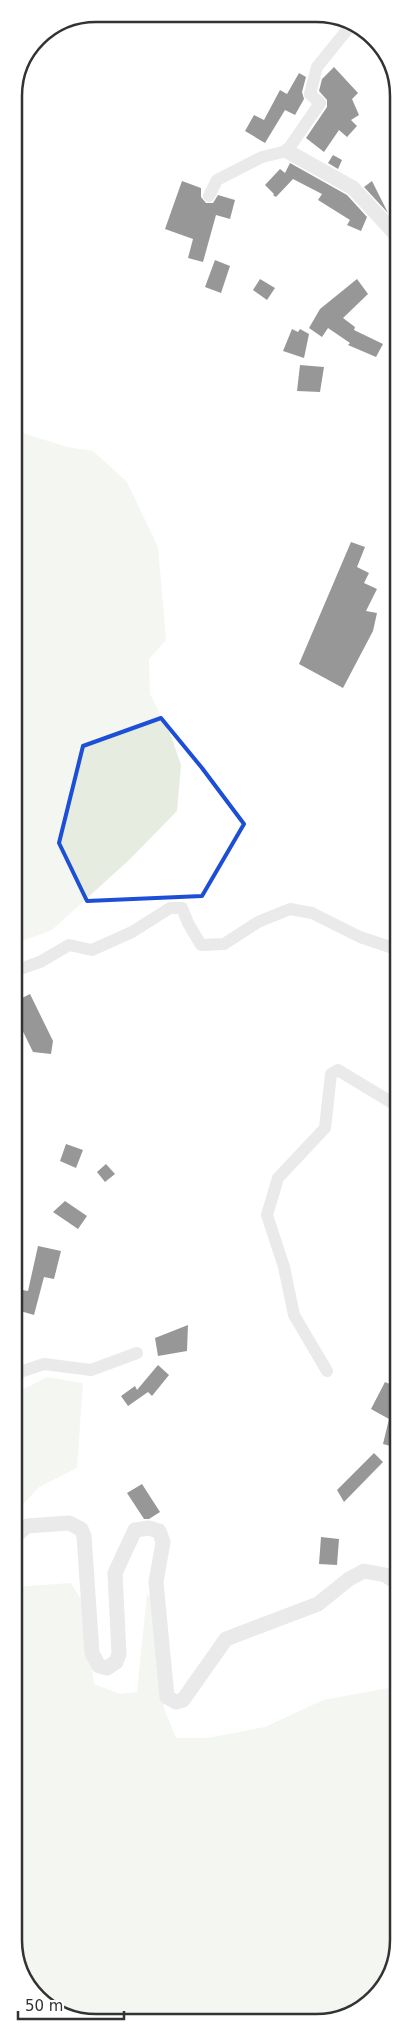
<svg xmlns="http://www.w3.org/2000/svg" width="413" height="2036" viewBox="0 0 413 2036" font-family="'DejaVu Sans',sans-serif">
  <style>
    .green { fill: #e6ecdf }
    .building { fill: #1a1a1a }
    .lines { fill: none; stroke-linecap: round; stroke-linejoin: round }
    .minor { stroke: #d0d0d0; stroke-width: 12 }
    .tertiary { stroke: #d0d0d0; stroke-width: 15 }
    .marked { fill: none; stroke: #1d4ed8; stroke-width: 4; stroke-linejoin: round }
    .rim { fill: none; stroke: #333; stroke-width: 2.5 }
  </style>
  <rect width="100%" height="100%" fill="#fff"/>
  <path class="green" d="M14,400L20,432L67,447L93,451L127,482L158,547L166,640L149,659L150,694L171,736L181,765L177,811L129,860L52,930L14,944Z
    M47,1377L83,1383L77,1468L39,1487L14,1514V1394Z
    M71,1583L85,1606L94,1684L120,1694L137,1692L147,1594L156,1603L164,1708L176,1738H208L265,1727L323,1700L389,1688L399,1669V1945L379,1994L327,2022L80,2021L34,1994L14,1950V1587Z"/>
  <path class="building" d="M334,67L358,93L352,99L359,115L351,120L357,126L347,137L339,130L324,152L306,138L327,107V100L319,91L322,79Z
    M299,73L306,77L302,92L304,99L295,115L285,110L265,143L245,131L254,115L264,120L280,90L287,94Z
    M333,155L342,160L338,169L328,163Z
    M290,163L347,195L367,217L361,231L347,225L350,220L318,200L322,194L293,179L276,197L273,195L274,194L265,185L280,169L285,173Z
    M182,181L201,188V197L206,203H213L218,195L235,200L230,219L216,215L203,262L188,258L193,239L165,229Z
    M372,181L388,213L364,187Z
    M215,260L230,266L221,293L205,287Z
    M260,279L275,288L267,300L253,290Z
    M357,279L368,294L343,318L355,327L354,330L383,344L376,357L348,345L350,343L328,328L322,337L309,328L320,309Z
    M292,329L298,332L300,329L309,334L304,358L283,351Z
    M300,365L324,367L320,392L297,391Z
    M351,542L365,547L357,567L369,573L364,583L377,589L366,611L377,613L373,631L343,688L299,664Z
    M30,994L53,1041L51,1054L33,1052L14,1013V1002Z
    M66,1144L83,1150L76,1168L60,1161Z
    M106,1164L115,1174L105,1182L97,1172Z
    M65,1201L87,1216L78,1229L53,1212Z
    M38,1246L61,1251L54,1279L44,1277L34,1315L17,1310L22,1290L28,1291Z
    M188,1325L187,1351L158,1356L155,1338Z
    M158,1365L169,1375L152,1396L148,1392L128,1406L121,1396L135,1386L137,1390Z
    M385,1382L399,1388V1425L394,1447L383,1444L389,1419L371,1409Z
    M374,1453L383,1462L344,1502L337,1490Z
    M142,1484L160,1512L149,1519H144L127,1493Z
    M321,1537L339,1539L337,1565L319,1564Z"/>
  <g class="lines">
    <path class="minor" d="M209,196L217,180L262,157L287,151L320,103L310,94L317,67L351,25
      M14,971L40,962L69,945L92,950L132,932L170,908H182L188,923L201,945L224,944L258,922L290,909L312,913L360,937L399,950
      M14,1100L16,1105L14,1114
      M327,1371L294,1315L284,1267L267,1215L278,1178L325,1128L331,1074L338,1070L399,1107
      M14,1374L44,1364L91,1370L137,1353"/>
    <path class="tertiary" d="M287,151L353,188L399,238
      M14,1537L27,1526L69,1523L81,1529L84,1536L92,1653L99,1666L107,1668L116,1662L119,1654L115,1573L135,1530L149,1528L159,1531L163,1542L156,1582L167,1697L176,1702L183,1700L226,1639L318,1604L349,1579L364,1571L385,1575L399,1584"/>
  </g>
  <path d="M0 0H413V2036H0ZM161,718L202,768L244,824L202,896L87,901L59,843L83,746Z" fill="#fff" fill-opacity=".55" fill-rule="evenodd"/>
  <path class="marked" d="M161,718L202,768L244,824L202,896L87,901L59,843L83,746Z"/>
  <path d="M0 0H413V2036H0ZM96 22H316A74 74 0 0 1 390 96V1940A74 74 0 0 1 316 2014H96A74 74 0 0 1 22 1940V96A74 74 0 0 1 96 22Z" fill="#fff" fill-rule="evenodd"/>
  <path class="rim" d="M96 22H316A74 74 0 0 1 390 96V1940A74 74 0 0 1 316 2014H96A74 74 0 0 1 22 1940V96A74 74 0 0 1 96 22Z"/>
  <path d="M18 2011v8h106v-8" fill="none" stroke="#333333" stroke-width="2.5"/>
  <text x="25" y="2011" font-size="15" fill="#333333" stroke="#ffffff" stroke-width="4" paint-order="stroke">50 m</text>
</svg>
